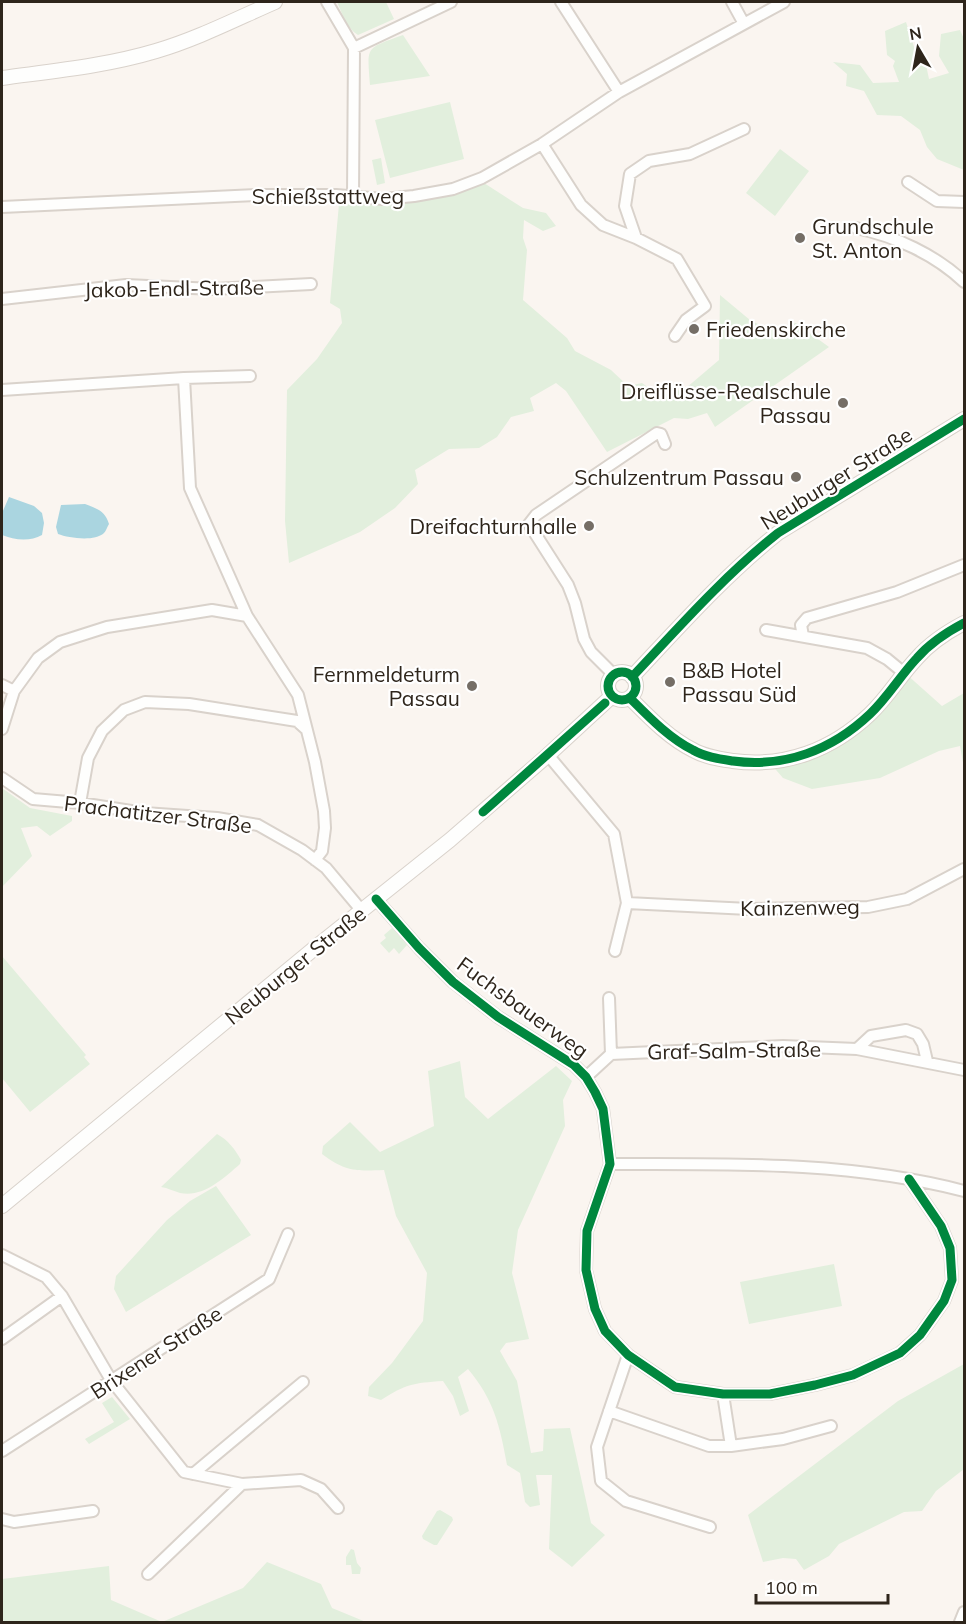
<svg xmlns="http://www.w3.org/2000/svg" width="966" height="1624" viewBox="0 0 966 1624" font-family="Mulish,sans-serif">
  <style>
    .green { fill: #e2efdd }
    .water { fill: #aad5e0 }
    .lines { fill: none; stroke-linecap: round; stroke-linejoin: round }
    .minor-casing { stroke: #d9d2cb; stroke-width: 14 }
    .tertiary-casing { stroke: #d9d2cb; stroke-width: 16 }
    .minor { stroke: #fefefd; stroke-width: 10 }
    .tertiary { stroke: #fefefd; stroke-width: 14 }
    .cycleway-casing { stroke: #fff; stroke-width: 13 }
    .cycleway { stroke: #00873e; stroke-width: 9 }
    .poi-dot { fill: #756e66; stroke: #fff; stroke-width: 2 }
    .labels { text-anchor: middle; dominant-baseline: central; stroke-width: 4.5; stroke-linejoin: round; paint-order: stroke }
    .street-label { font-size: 21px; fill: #2e251b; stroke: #fff }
    .poi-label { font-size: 21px; fill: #2e251b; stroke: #fff; text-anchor: end }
  </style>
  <rect width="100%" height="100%" fill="#faf5f0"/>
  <path class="green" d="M337,2H386L394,19L358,35C347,29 342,13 337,2Z
    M906,22L916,53L925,60L929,79L949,73L939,56L941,34L960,30L964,39V170L937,159L927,147L920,130L901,116L877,115L864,91L846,86L847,74L833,62L860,65L873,83L899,82L893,66L895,61L887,55L885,31Z
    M403,35L430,76L370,85C367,45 365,49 403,35Z
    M450,102L464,159L390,178L375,120Z
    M780,149L809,171L775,216L746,193Z
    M381,158L385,183L377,185L372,160Z
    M484,183L523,208L546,213L556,226L543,231L524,220L523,238L527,250L523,300L567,338L575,351L611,370L628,386L642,383L660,396L686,388L719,360L720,295L750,320L769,330L796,323L829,347L715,427L707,413L688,419L674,418L607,452L566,391L556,383L530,398L534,411L511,417L497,437L479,448L449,449L415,470L418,484L395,508L360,532L289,563L285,521L287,390L317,359L342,323L340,309L330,303L339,204C393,205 433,204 484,183Z
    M905,673L942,706L964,693V768L960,746L939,751L880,778L812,789L783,778L770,763L844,737Z
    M2,788L30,808L72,816V821L50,836L37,826L21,828L32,856L2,887Z
    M392,928L407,945L399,954L394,948L389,953L380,943L386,938L384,935Z
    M2,956L86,1055L84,1057L90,1064L30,1112L2,1078Z
    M460,1061L465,1097L488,1119L556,1066L572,1081L563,1100L565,1126L518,1230L512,1273L529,1339L506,1343L500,1351L517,1381L531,1453L543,1451L544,1429L570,1428L591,1523L605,1535L572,1567L549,1549L552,1475H536L540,1505L530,1507L525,1502L520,1473L507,1465C500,1426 494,1400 468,1369L458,1377L469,1411L460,1416L453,1396L443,1381C413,1383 406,1384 381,1400L368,1396L369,1387L392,1363L423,1321L427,1273L396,1216L384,1170C356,1171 346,1172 322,1154L323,1146L350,1122L380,1152L434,1126L428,1071Z
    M217,1134C228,1140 235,1149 241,1160L240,1164C224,1178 203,1198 180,1193C173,1191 168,1188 161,1187Z
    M216,1186L251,1235L126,1312L114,1289L116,1276L167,1220L190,1201Z
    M834,1264L842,1306L749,1324L740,1282Z
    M964,1364V1469L936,1491L922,1511L904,1512L839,1544L829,1556L804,1570L796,1559L783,1558L763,1562L748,1515L898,1401Z
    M112,1397L130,1419L89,1444L85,1439L114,1422L102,1403Z
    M440,1510L452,1517L453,1520L437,1545H434L423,1539L422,1536L437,1511Z
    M351,1549L354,1550L357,1563L361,1568L360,1574H352L351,1565H346V1557Z
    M267,1562L321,1584L332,1608L366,1622H2V1579L109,1566L111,1600L162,1622L243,1588Z"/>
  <path class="water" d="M9,497L34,506L42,513L44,523L42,535C30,542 14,540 2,535V513Z
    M85,504C98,509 105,511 109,524C107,527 106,531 104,533C94,542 69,538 58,534L56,527L61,505Z"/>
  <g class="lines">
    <defs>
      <path id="minor" d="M327,2L354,48
        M561,2L619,92
        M732,2L743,22
        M542,144L581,205L603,225L636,238L677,259L705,306L686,320L675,336
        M908,182L937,201L964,202
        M353,196L354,48L451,2
        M2,207L257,195H336L383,199L414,196L453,189L482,178L542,144L619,92L784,2
        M856,228C895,236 936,255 964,282
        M636,238L625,206L630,174L649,161L690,154L744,129
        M2,299L126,285L214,289L311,284
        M184,378L250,376
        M2,390L184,378L190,488L247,616L298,695L315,762L324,811L325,828L322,851L315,860
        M766,630L867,648L887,659L904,673
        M803,636L801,625L807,618L897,592L964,565
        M614,675L591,652L584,639L575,603L568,585L529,524L536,515L657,433L661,434L665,444
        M2,685L14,691L2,729
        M14,691L38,658L60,642L107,627L212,610L247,616
        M548,755L614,834L627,903L615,951
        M2,778L33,799L80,803L144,813L217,818L258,825L302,850L326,868L362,911
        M80,803L88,758L102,731L124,710L145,702L189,704L297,721L307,730
        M376,899L419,948L453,982L498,1017L574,1065L586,1077L595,1092L603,1109L610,1164L587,1231L586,1270L595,1309L605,1331L628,1355L675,1387L723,1394H770L815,1385L853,1375L900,1353L920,1335L944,1301L952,1280L950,1248L941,1226L909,1179
        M627,903L749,909L868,907L907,899L964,869
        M609,998L611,1054
        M857,1049L871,1036L906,1030L917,1034L923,1044L927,1061
        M586,1077L611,1054L783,1046L857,1049L964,1070
        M610,1164C728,1164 849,1161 964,1191
        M2,1255L46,1277L62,1296L111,1380L184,1472L242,1484L301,1480L321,1489L338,1508
        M2,1339L62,1296
        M628,1355L597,1447L601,1481L626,1501L710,1527
        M723,1394L731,1446
        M609,1411L709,1446H731L783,1439L831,1426
        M2,1451L269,1279L288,1234
        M193,1474L303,1382
        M2,1519L14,1522L93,1511
        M148,1574L242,1484
        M960,1622L964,1612"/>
      <path id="tertiary" d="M2,78C53,71 106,66 156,51C197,39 236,19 275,2
        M608 686a14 14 0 1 1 28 0a14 14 0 1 1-28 0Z
        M632,677C679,627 725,575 778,533L964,419
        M630,698C649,717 669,738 693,750C705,757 720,759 733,761C785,768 832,750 870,714C888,697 900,676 917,658C930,643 947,632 964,623
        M2,1206L316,947L450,840L548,755L612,696"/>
    </defs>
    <use href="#minor" class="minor-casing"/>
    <use href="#tertiary" class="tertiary-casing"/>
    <use href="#minor" class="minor"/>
    <use href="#tertiary" class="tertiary"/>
    <defs>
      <path id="cycleway" d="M608 686a14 14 0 1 1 28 0a14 14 0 1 1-28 0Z
        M632,677C679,627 725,575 778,533L964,419
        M630,698C649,717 669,738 693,750C705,757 720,759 733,761C785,768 832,750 870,714C888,697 900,676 917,658C930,643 947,632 964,623
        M483,812L605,703
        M376,899L419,948L453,982L498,1017L574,1065L586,1077L595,1092L603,1109L610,1164L587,1231L586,1270L595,1309L605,1331L628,1355L675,1387L723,1394H770L815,1385L853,1375L900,1353L920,1335L944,1301L952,1280L950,1248L941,1226L909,1179"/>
    </defs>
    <use href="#cycleway" class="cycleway-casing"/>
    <use href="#cycleway" class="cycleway"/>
  </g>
  <g class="poi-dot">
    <circle cx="800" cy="238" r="6"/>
    <circle cx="694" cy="329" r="6"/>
    <circle cx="843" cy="403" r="6"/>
    <circle cx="796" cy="477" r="6"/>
    <circle cx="589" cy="526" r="6"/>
    <circle cx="670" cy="682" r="6"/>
    <circle cx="472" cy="686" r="6"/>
  </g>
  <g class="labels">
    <g class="street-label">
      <text x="328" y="196">Schießstattweg</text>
      <text transform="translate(174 288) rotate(-1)">Jakob-Endl-Straße</text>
      <text transform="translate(836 478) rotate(-32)">Neuburger Straße</text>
      <text transform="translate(158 814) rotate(7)">Prachatitzer Straße</text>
      <text transform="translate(800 907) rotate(-1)">Kainzenweg</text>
      <text transform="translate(295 965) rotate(-39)">Neuburger Straße</text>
      <text transform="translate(523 1007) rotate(36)">Fuchsbauerweg</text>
      <text transform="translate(734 1050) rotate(-1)">Graf-Salm-Straße</text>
      <text transform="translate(156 1352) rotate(-33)">Brixener Straße</text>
    </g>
    <g class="poi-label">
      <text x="812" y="226" text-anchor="start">Grundschule<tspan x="812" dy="24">St. Anton</tspan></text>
      <text x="706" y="329" text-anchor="start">Friedenskirche</text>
      <text x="831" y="391">Dreiflüsse-Realschule<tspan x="831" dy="24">Passau</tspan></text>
      <text x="784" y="477">Schulzentrum Passau</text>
      <text x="577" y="526">Dreifachturnhalle</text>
      <text x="682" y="670" text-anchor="start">B&amp;B Hotel<tspan x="682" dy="24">Passau Süd</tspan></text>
      <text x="460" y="674">Fernmeldeturm<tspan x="460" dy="24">Passau</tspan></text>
    </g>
  </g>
  <rect width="966" height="1624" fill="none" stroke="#2e251b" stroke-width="6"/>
  <g transform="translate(918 48) rotate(350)" stroke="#ffffff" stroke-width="4.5" paint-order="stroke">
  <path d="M0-4.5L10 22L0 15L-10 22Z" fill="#2e251b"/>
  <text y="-9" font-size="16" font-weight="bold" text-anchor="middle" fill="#2e251b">N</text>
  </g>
  <path d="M756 1594v9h132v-9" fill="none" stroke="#2e251b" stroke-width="3"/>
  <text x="765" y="1594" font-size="18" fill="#2e251b" stroke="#ffffff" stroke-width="4.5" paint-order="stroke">100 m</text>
</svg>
